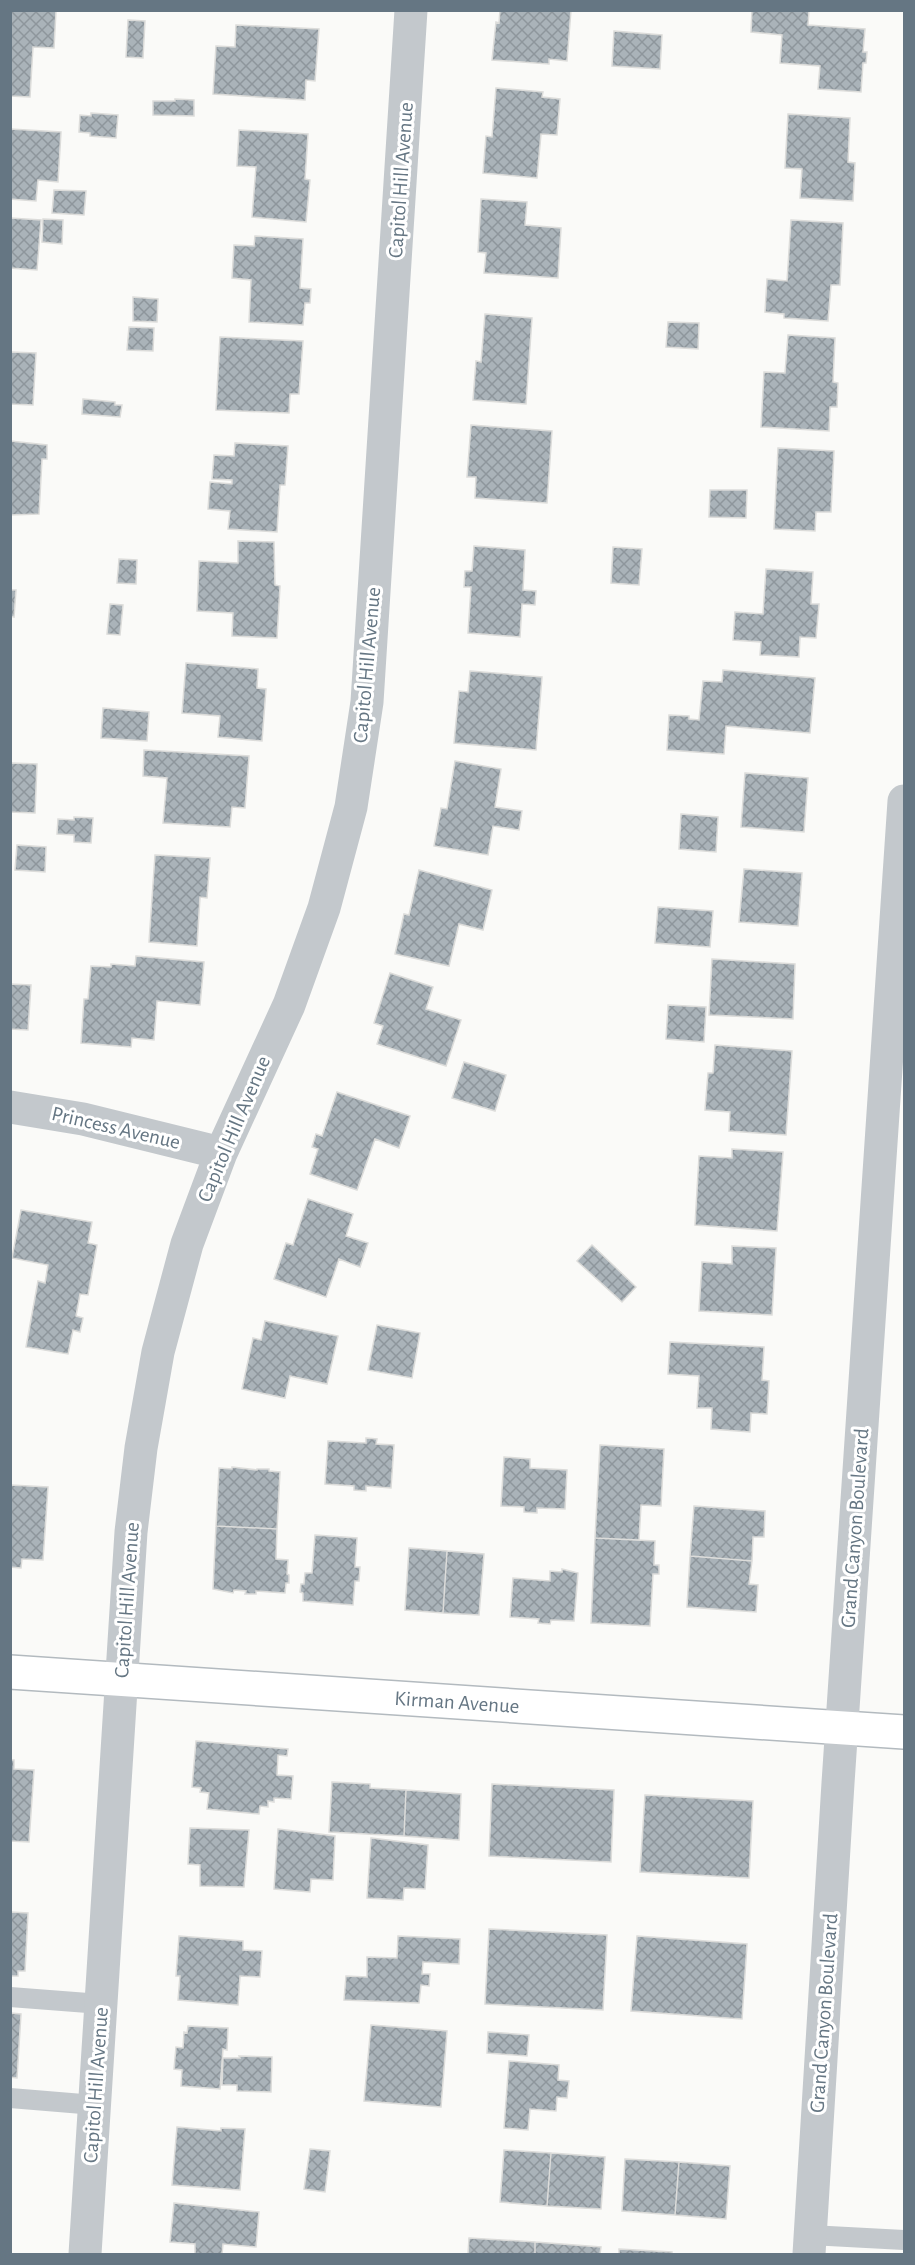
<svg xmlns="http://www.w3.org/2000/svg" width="915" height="2265" viewBox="0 0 915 2265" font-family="'Alegreya Sans',sans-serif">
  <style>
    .building { fill: url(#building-cross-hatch); stroke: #dcdcda; stroke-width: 1.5 }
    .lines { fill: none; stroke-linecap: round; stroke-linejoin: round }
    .secondary-casing { stroke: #b3babf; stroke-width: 36 }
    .lane { stroke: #c3c8cc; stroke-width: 20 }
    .street { stroke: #c3c8cc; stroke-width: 33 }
    .secondary { stroke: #fff; stroke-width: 33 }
    .labels { text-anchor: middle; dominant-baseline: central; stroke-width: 6; stroke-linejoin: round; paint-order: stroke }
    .street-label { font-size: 21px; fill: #657683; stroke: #fff }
  </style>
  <defs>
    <pattern id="building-cross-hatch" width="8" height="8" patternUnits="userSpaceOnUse" patternTransform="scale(1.5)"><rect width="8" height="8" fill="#aab3b9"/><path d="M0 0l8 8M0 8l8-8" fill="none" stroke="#8e969c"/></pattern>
  </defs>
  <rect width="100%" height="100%" fill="#fafaf8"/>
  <path class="building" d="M10,10L56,11L54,48L33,47L30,97L10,96Z
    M500,10H571L567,61L549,59V64L492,60L496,22L499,23Z
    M752,10H809L808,25L865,29L863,52H867L866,63H863L861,92L818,89L820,66L780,63L782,35L751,32Z
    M128,20L145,21L143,58L126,57Z
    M236,25L319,29L315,81L306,80L305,100L213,94L216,46L235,47Z
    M614,31L662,35L660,69L612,66Z
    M496,88L543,92L542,97L560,99L557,135L541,134L537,178L483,173L486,136L492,137Z
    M175,99L194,100V116L153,115V101H175Z
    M91,113L118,115L116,138L90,136V133L79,132L80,115L91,116Z
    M788,114L850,118L848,162L855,163L853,201L800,198L802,169L785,168Z
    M10,129L61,132L58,182L38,180L36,201L10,199Z
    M239,130L308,134L305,179L310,180L306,222L252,217L256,167L237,166Z
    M54,190L86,191L84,215L52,213Z
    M481,199L527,202L525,225L561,228L558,278L484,273L486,253L478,252Z
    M10,218L41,220L37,270L10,268Z
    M43,219L63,220L62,244L42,242Z
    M791,220L843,223L840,285H831L828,321L784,318V314L765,312L767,279L787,281Z
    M255,236L303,239L300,288L311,289L310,303H305L303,325L249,322L251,280L232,278L234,245L254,246Z
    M133,297L158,299L157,322L133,321Z
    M485,314L532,318L526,404L473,400L476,361L481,362Z
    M668,322L699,323L698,349L666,347Z
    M129,327L154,328L153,351L127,350Z
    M788,335L835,338L833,382L838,383L837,407H830L829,431L761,427L764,372L785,373Z
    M220,337L303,341L299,394H290L289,413L216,410Z
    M10,352L36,353L33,405L10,404Z
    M83,399L115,402V405H122L120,417L82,414Z
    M471,425L552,431L547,503L475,498L476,477H467Z
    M10,441L47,445V459H42L39,514L10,515Z
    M235,443L288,446L285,485H280L277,532L228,529L230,511L208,509L210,482L232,484V480L212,479L214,455L234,456Z
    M778,448L834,451L831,512H816L815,531L774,529Z
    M710,490H747L746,518L709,517Z
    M238,541L274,542L275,585L280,586L277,638L232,636L233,613L197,611L199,561L238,563Z
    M474,546L525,550L523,590L536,591L535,605L522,604L520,637L468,633L471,587H464L465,571H472Z
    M613,547L642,549L639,585L611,583Z
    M119,559L137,560L136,584L117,583Z
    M766,569L813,572L811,604H819L816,638L800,637L799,657L760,655L761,642L733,640L735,612L763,614Z
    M10,590H16L14,617L10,616Z
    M110,604L123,605L120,635L107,634Z
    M186,663L258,669L257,688L266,689L262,741L218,737L220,716L182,713Z
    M723,670L815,678L810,733L726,726L724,754L667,750L669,715L689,716V719L699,720L703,681L722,682Z
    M470,671L542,677L536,750L454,743L459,691L468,692Z
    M103,708L149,712L147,741L101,738Z
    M144,750L249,756L245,808L232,807L230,827L163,823L167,778L143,776Z
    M455,761L501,769L495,807L522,811L519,830L493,826L488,855L434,846L441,808L447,809Z
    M10,763L37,764L35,813L10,812Z
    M745,773L808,778L804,832L741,827Z
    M681,814L718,817L716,852L679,849Z
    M74,817L93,818L91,843L74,842V835L57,834L58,819L74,820Z
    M17,845L46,847L45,872L15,870Z
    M155,855L210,858L207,898L200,897L197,946L149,942Z
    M744,869L802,873L798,926L739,922Z
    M419,870L492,890L483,930L459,924L449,966L395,954L404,914L409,915Z
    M658,907L713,911L710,947L655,943Z
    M136,956L204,962L200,1005L157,1001L154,1040L132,1038L131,1047L81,1043L84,999H88L91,966L111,967V964L135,966Z
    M712,959L795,964L793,1019L709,1015Z
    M390,973L433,987L426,1009L461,1020L446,1066L377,1044L383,1026L374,1023Z
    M10,984L31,985L28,1030L10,1029Z
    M668,1005L706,1007L704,1042L666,1039Z
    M715,1045L792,1051L786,1135L729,1131L730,1112L705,1110L708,1073H713Z
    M464,1062L506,1075L495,1111L452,1098Z
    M337,1092L410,1116L399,1148L375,1139L357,1190L310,1174L318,1149L312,1147L316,1134L322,1136Z
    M732,1149L783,1152L777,1231L695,1225L699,1156L732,1158Z
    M308,1199L353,1214L346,1236L368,1243L360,1267L339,1259L326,1297L274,1279L286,1243L293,1245Z
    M21,1210L92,1222L88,1243L97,1245L88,1295L80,1294L76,1316L83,1318L80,1332L73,1330L68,1354L26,1347L38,1281L45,1283L48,1265L12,1258Z
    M592,1245L636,1287L622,1302L577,1261Z
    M732,1246L776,1248L772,1315L699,1311L702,1262L732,1264Z
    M265,1321L338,1336L327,1384L290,1376L285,1398L242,1389L253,1338L261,1340Z
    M377,1325L420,1333L412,1378L368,1370Z
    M670,1342L764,1347L762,1380L769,1381L767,1414L751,1413L750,1432L711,1429L712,1408H697L699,1376L668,1374Z
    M366,1438L377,1439L376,1444L394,1445L391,1488L366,1486V1491L354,1490V1486L325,1484L328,1441L366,1443Z
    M600,1445L664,1449L661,1506L641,1505L639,1540L595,1538Z
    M504,1457L530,1459V1468L567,1470L565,1509L537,1508V1513L524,1512V1507L501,1506Z
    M232,1467L257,1470V1469H269V1471L280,1472L277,1529L216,1526L219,1468L232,1469Z
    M10,1485L48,1487L43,1560L22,1559L21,1568L10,1567Z
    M694,1506L765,1511L764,1537H753L752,1561L690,1556Z
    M216,1526L277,1529L276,1559L288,1560L287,1574L289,1575V1583H286L285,1593L256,1591V1594H245L246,1591L234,1590L233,1593L213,1589Z
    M315,1535L357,1538L355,1567H360L359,1581H355L353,1605L303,1601V1593L300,1592L301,1584H304L305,1573H312Z
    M595,1538L655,1541L654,1565H659V1574H653L650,1626L591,1623Z
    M409,1548L447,1551L443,1613L405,1610Z
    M447,1551L484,1554L479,1615L443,1613Z
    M690,1556L752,1561L749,1584L758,1585L756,1612L687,1607Z
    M562,1569L578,1573L574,1621L551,1620L550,1624L538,1623L539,1619L510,1617L513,1578L550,1581V1571L562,1572Z
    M196,1741L288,1749L287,1756L278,1755L277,1775L293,1776L291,1799L274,1798V1802L268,1801V1807L260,1806L259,1814L207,1809L209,1793L200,1792L201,1788L192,1787Z
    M10,1760H14V1769L34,1770L29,1842L10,1841Z
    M332,1782L370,1784V1788L406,1790L404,1836L329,1832Z
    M492,1784L614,1790L611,1862L489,1856Z
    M406,1790L461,1794L459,1840L404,1836Z
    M645,1795L753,1801L749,1878L640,1872Z
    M190,1828L249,1830L244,1887L200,1886V1865L188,1864Z
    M278,1829L335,1836L333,1880L311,1879L310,1892L274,1889Z
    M371,1838L428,1845L425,1889L404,1888L403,1900L367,1898Z
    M10,1912L28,1913L25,1971H18V1976H10Z
    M489,1929L607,1935L603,2010L485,2004Z
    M179,1936L243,1941V1950L262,1951L260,1977L240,1976L238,2005L178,2000L180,1976H176Z
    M398,1936L460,1939L459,1964L423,1962L422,1974H430L429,1986L421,1985L419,2003L344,2000L346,1976L367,1977V1957L397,1958Z
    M637,1936L747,1944L742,2019L631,2011Z
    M10,2013L21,2014L17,2078L10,2077Z
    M371,2025L447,2031L441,2107L364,2101Z
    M188,2026L228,2028L227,2050L223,2049L220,2089L181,2086L182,2070L174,2069L176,2047L183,2048L184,2032L187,2033Z
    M488,2032L529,2035L527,2056L487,2053Z
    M239,2056L272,2057L271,2092L237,2091V2085H222L223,2058H240Z
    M509,2061L559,2065L558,2080L569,2081L567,2098L557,2097L556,2111L530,2109L528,2130L504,2128Z
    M177,2127L221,2131V2128L245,2129L240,2190L172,2185Z
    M310,2149L330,2151L325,2192L304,2189Z
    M504,2150L551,2153L547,2206L500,2202Z
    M551,2153L605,2157L601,2209L547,2206Z
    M625,2159L679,2162L675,2215L622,2211Z
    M679,2162L730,2166L726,2219L675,2215Z
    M174,2203L259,2212L256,2247L223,2244L222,2254H195V2244L170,2242Z
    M469,2238L535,2242V2254H468Z
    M535,2242L601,2247L600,2254H535Z
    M619,2249L672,2252V2254H619Z"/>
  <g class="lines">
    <defs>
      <g id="secondary">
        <path id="s1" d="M10,1672L904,1732"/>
      </g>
    </defs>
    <use href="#secondary" class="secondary-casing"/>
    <path class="lane" d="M10,1997L101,2004
      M10,2098L95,2105
      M810,2235L904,2240"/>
    <path class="street" d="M10,1107L83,1119L221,1153
      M85,2254L131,1532L141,1448L158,1352L187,1244L221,1153L289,1005L324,908L351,807L367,702L411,10
      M809,2254L838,1783L904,801"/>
    <use href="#secondary" class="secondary"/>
  </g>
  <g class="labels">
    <g class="street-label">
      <text transform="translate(401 180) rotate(-86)">Capitol Hill Avenue</text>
      <text transform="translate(367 665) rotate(-85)">Capitol Hill Avenue</text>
      <text transform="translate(116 1128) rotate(13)">Princess Avenue</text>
      <text transform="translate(234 1129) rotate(-67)">Capitol Hill Avenue</text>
      <text transform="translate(855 1528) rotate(-86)">Grand Canyon Boulevard</text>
      <text transform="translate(127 1600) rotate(-86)">Capitol Hill Avenue</text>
      <text stroke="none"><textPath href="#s1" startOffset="448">Kirman Avenue</textPath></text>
      <text transform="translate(824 2013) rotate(-86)">Grand Canyon Boulevard</text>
      <text transform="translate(96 2085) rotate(-86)">Capitol Hill Avenue</text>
    </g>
  </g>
  <rect width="915" height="2265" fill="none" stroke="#657683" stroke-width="24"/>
</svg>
